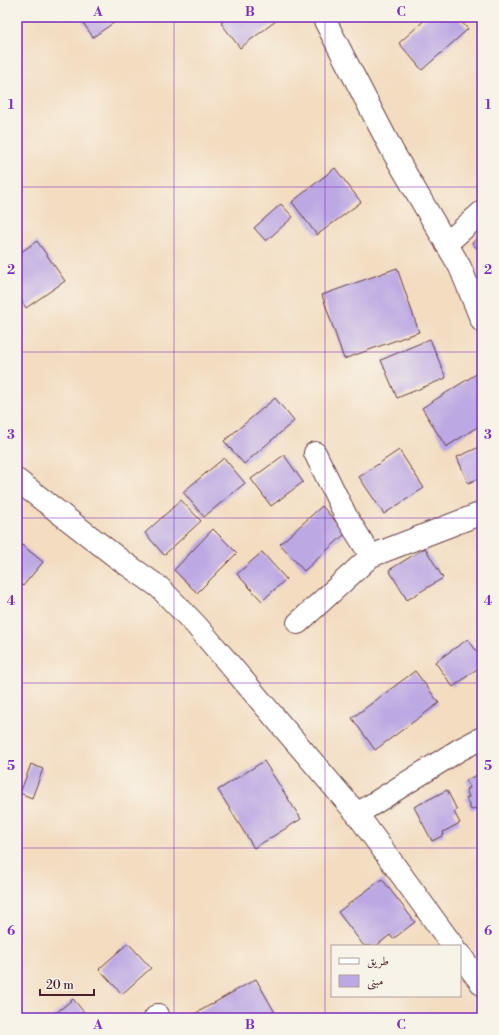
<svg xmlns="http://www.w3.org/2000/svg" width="499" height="1035" viewBox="0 0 499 1035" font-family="'Libre Bodoni',Amiri,serif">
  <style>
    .building { fill: #bca8e3 }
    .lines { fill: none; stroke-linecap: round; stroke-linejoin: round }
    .minor-casing { stroke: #633b41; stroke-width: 24 }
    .minor { stroke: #fff; stroke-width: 22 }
    .grid { fill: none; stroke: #7b2cbf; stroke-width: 1; stroke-opacity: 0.55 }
    .neatline { fill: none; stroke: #7b2cbf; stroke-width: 1.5 }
    .grid-label { font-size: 13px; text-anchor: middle; font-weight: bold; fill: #7b2cbf }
  </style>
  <rect width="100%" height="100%" fill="#f7f3e8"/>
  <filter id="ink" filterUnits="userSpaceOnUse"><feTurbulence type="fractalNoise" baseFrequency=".025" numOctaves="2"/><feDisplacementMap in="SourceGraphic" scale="8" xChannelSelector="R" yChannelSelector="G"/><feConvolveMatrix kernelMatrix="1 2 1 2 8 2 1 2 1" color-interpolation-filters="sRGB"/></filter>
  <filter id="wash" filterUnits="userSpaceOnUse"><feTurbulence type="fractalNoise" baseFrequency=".012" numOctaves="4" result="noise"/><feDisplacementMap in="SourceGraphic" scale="16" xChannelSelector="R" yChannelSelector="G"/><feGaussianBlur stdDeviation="0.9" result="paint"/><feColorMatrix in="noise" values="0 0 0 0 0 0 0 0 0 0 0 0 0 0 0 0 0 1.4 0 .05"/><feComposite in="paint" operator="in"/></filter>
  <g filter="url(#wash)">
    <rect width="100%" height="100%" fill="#f3dcc0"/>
    <g id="blocks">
      <path class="building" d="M79,17H122L93,37Z
        M229,17H281L240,48L221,23Z
        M428,17H457L468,29L422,70L399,43Z
        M335,168L361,202L317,235L292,202Z
        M281,204L293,217L266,241L254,228Z
        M482,235V254L472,243Z
        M37,241L65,281L26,308L17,294V255Z
        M397,268L419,332L344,359L322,295Z
        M430,339L446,378L397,398L381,360Z
        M481,371L482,397L479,399L482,405V424L446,447L422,408Z
        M275,398L294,421L244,464L224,441Z
        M482,446V477L468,483L457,457Z
        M399,450L424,488L384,514L359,477Z
        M284,455L303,482L271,506L251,479Z
        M224,458L245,483L204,517L183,492Z
        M181,500L201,521L164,555L145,533Z
        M322,506L346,533L304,571L280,544Z
        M213,529L237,553L197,593L174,570Z
        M17,541L43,562L23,586L17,581Z
        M425,548L443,578L407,600L389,570Z
        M262,552L286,579L262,601L237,574Z
        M468,639L482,659V665L453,687L435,662Z
        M415,671L439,703L375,750L352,718Z
        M264,761L301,819L254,848L218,790Z
        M31,764L43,769L32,798L20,793Z
        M482,773V806L471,810L466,798L469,797L466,789L470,788L466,780Z
        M447,790L457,810L454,812L460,823L443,832L444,835L432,841L414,807Z
        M382,879L415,922L393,939L390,935L376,946H364L338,912Z
        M128,943L151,968L122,994L99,969Z
        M256,979L278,1018H191V1016Z
        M73,999L89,1018H50Z"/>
    </g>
  </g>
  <g filter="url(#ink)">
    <use href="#blocks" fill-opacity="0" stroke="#633b41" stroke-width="1"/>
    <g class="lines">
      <defs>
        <path id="minor" d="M323,17L393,152L460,267L482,321
          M446,244L482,212
          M315,453L346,516L371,556
          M17,480L119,559L159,587L196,625L357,814L453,946
          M298,623L371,556L482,513
          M357,814L459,750L482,738
          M460,955L482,984
          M155,1018L158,1015"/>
      </defs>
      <use href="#minor" class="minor-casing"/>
      <use href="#minor" class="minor"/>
    </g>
  </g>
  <path class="grid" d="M174,17V1018M325,17V1018M17,187H482M17,352H482M17,518H482M17,683H482M17,848H482"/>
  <rect width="499" height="1035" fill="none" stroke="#f7f3e8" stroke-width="44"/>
  <rect x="331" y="945" width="130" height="52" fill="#f7f3e8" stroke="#b29e9c"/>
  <rect x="339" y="958" width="20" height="6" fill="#ffffff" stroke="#b29e9c"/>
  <text x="367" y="965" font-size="12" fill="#4a1f2b">طريق</text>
  <rect x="339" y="975" width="20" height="12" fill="#bca8e3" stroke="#b29e9c"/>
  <text x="367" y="985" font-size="12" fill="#4a1f2b">مبنى</text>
  <path d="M40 989v6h54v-6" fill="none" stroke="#4a1f2b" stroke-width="2"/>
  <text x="46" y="989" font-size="12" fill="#4a1f2b" stroke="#f7f3e8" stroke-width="3" paint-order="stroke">20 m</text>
  <rect x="22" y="22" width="455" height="991" class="neatline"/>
  <g class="grid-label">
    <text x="98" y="16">A</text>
    <text x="250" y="16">B</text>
    <text x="401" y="16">C</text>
    <text x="11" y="109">1</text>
    <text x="488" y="109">1</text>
    <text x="11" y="274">2</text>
    <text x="488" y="274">2</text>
    <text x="11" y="439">3</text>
    <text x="488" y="439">3</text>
    <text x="11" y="605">4</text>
    <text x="488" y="605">4</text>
    <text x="11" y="770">5</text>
    <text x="488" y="770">5</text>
    <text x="11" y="935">6</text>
    <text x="488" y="935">6</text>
    <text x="98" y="1029">A</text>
    <text x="250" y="1029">B</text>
    <text x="401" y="1029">C</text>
  </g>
</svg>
